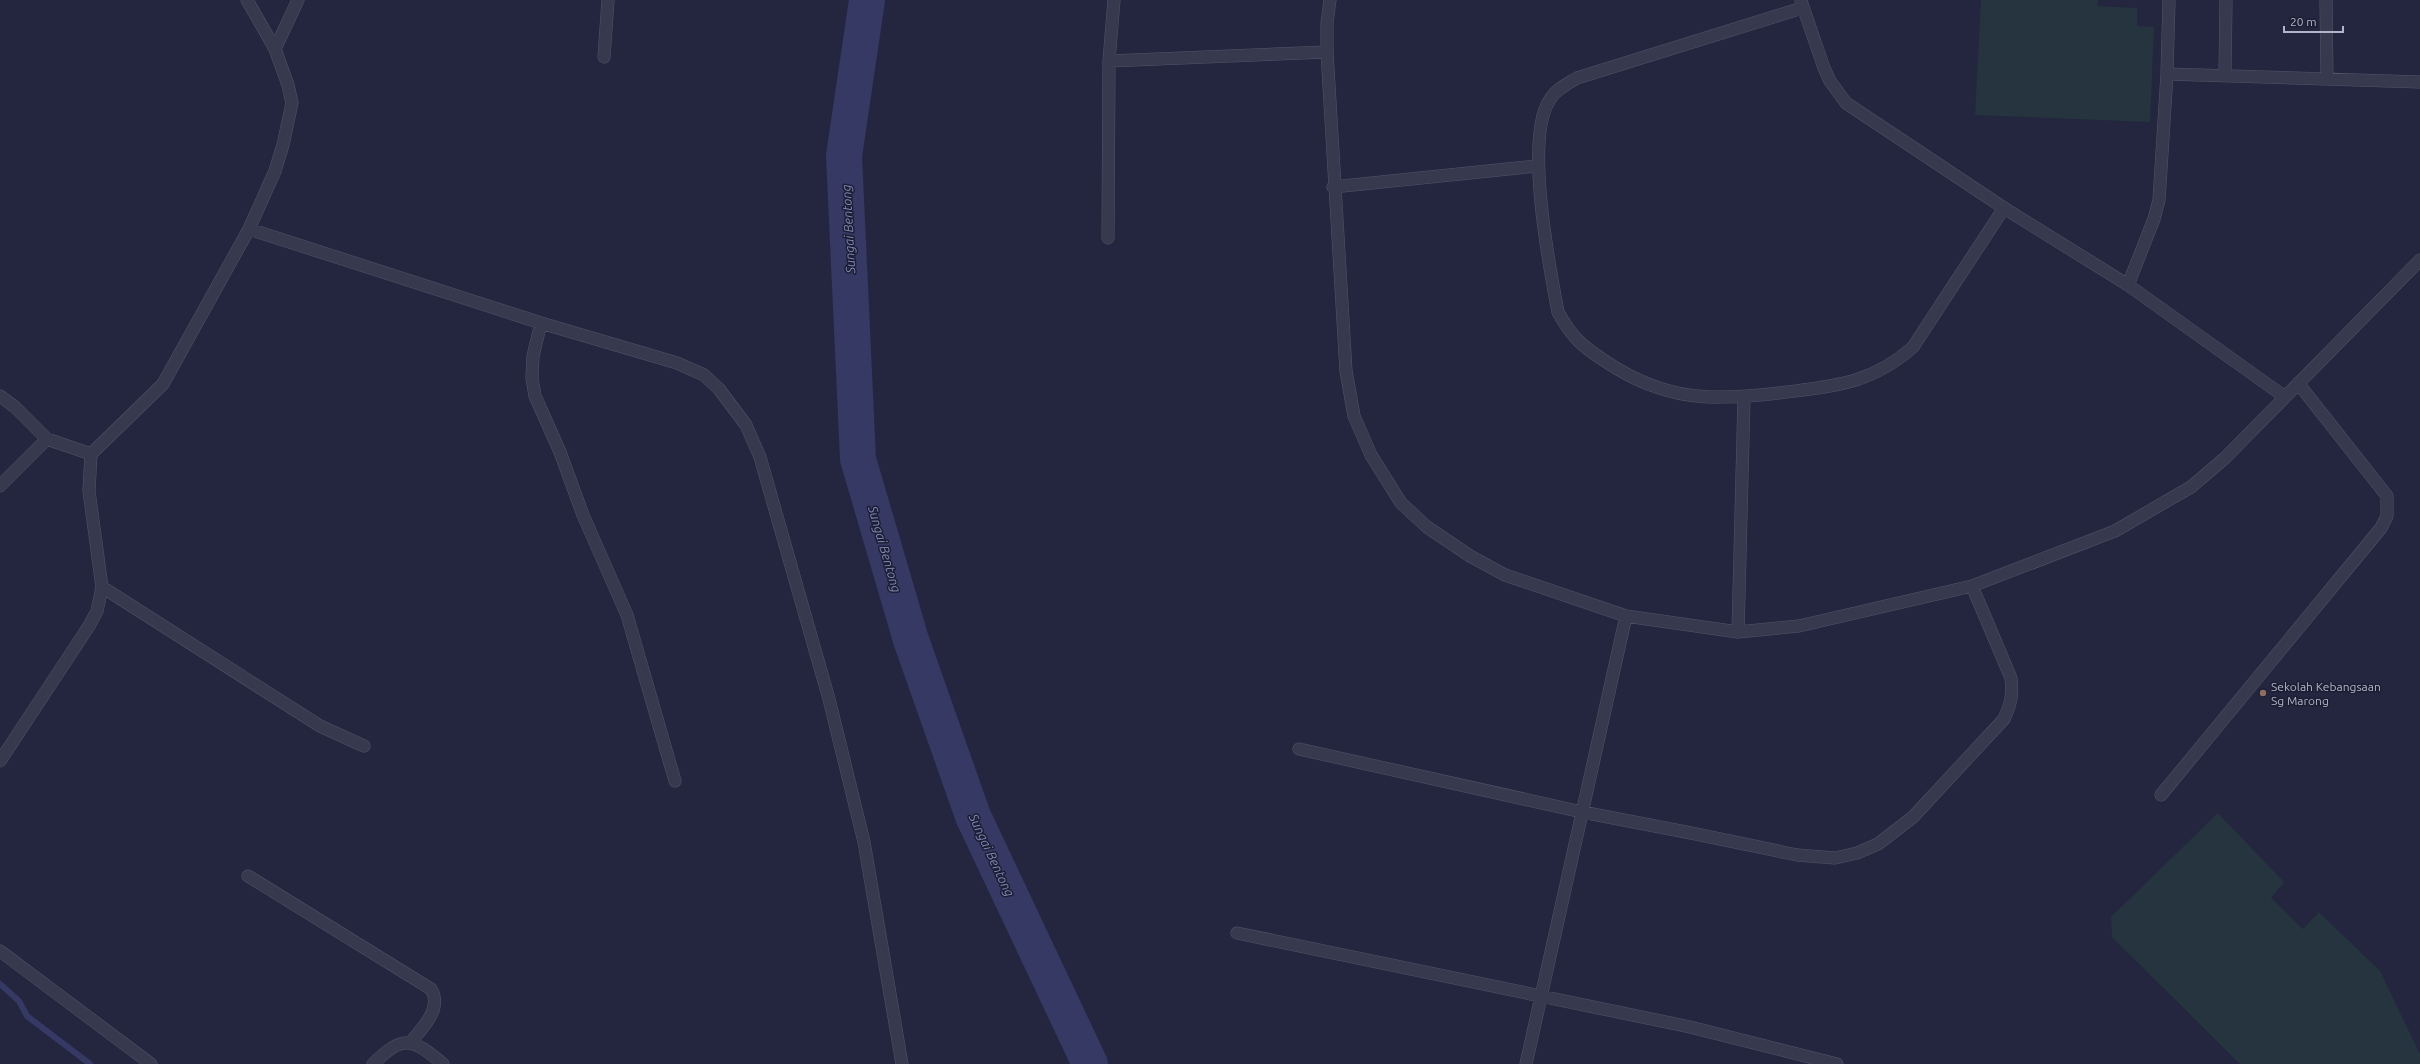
<svg xmlns="http://www.w3.org/2000/svg" width="2420" height="1064" viewBox="0 0 2420 1064" font-family="Ubuntu,sans-serif">
  <style>
    .green { fill: #25343f }
    .lines { fill: none; stroke-linecap: round; stroke-linejoin: round }
    .stream { stroke: #353963; stroke-width: 6 }
    .river { stroke: #353963; stroke-width: 36 }
    .minor-casing { stroke: #525469; stroke-width: 13 }
    .minor { stroke: #37394e; stroke-width: 12 }
    .education-dot { fill: #8d6e63; stroke: #1c1e33; stroke-width: 1.5 }
    .labels { text-anchor: middle; dominant-baseline: central; stroke-width: 3; stroke-linejoin: round; paint-order: stroke }
    .poi-label { font-size: 12px; fill: #b3b4c9; stroke: #1c1e33; text-anchor: start }
    .water-label { font-size: 13px; font-style: italic; fill: #8187b6; stroke: #1c1e33 }
  </style>
  <rect width="100%" height="100%" fill="#23263e"/>
  <path class="green" d="M1981,0H2098L2097,6L2137,8V26L2154,27L2150,122L1975,115Z
    M2218,813L2284,882L2271,898L2303,929L2319,912L2380,971L2420,1054V1064H2240L2112,937L2111,917Z"/>
  <g class="lines">
    <path class="stream" d="M0,984L19,1001L27,1016L90,1064"/>
    <path class="river" d="M867,0L844,156L858,459L911,640L973,816L1090,1064"/>
    <defs>
      <path id="minor" d="M1114,0L1109,61L1327,52
        M1330,0L1327,23V52L1346,371L1354,416L1371,455L1401,503L1427,527L1470,556L1505,575L1626,616L1738,632L1799,626L1972,586L2115,531L2191,487L2225,458L2420,260
        M2326,0L2327,77
        M1801,1L1824,68L1830,81L1846,103L2004,208L2128,285L2285,397
        M1802,8L1577,78C1567,84 1555,90 1549,101C1525,140 1549,265 1558,312C1572,338 1583,347 1608,363C1666,401 1712,401 1779,393C1833,386 1870,385 1913,347L2004,208
        M275,49L298,0
        M604,57L608,0
        M2167,74L2420,82
        M2225,75L2226,0
        M1333,187L1537,166
        M249,229L541,323L677,363L704,375L719,389L746,425L760,457L829,699L864,842L902,1064
        M1108,238L1109,61
        M2128,285L2154,219L2159,200L2167,74L2169,0
        M541,323L533,356L532,378L535,396L560,452L583,515L627,615L675,781
        M0,396L15,407L47,439L91,454
        M0,486L47,439
        M102,587L320,726L364,746
        M1738,632L1744,398
        M1299,749L1582,812L1691,833L1797,855L1835,858L1857,853L1878,844L1913,817L2004,719C2011,704 2013,694 2011,678L1972,586
        M0,761L89,626L97,611L102,587L89,491L91,454L163,384L249,229L275,171L283,145L292,103L288,85L275,49L247,0
        M2161,795L2381,528L2387,516V496L2298,383
        M248,876L431,989C443,1009 422,1028 410,1043
        M1237,933L1690,1027L1837,1064
        M0,951L151,1064
        M373,1064C403,1034 412,1038 443,1064
        M1526,1064L1626,616"/>
    </defs>
    <use href="#minor" class="minor-casing"/>
    <use href="#minor" class="minor"/>
  </g>
  <circle class="education-dot" cx="2263" cy="693" r="4"/>
  <g class="labels">
    <g class="poi-label">
      <text x="2271" y="686">Sekolah Kebangsaan<tspan x="2271" dy="14">Sg Marong</tspan></text>
    </g>
    <g class="water-label">
      <text transform="translate(848 229) rotate(-93)">Sungai Bentong</text>
      <text transform="translate(885 549) rotate(74)">Sungai Bentong</text>
      <text transform="translate(992 855) rotate(65)">Sungai Bentong</text>
    </g>
  </g>
  <path d="M2284 26v6h59v-6" fill="none" stroke="#b3b4c9" stroke-width="2"/>
  <text x="2290" y="26" font-size="12" fill="#b3b4c9" stroke="#1c1e33" stroke-width="3" paint-order="stroke">20 m</text>
</svg>
